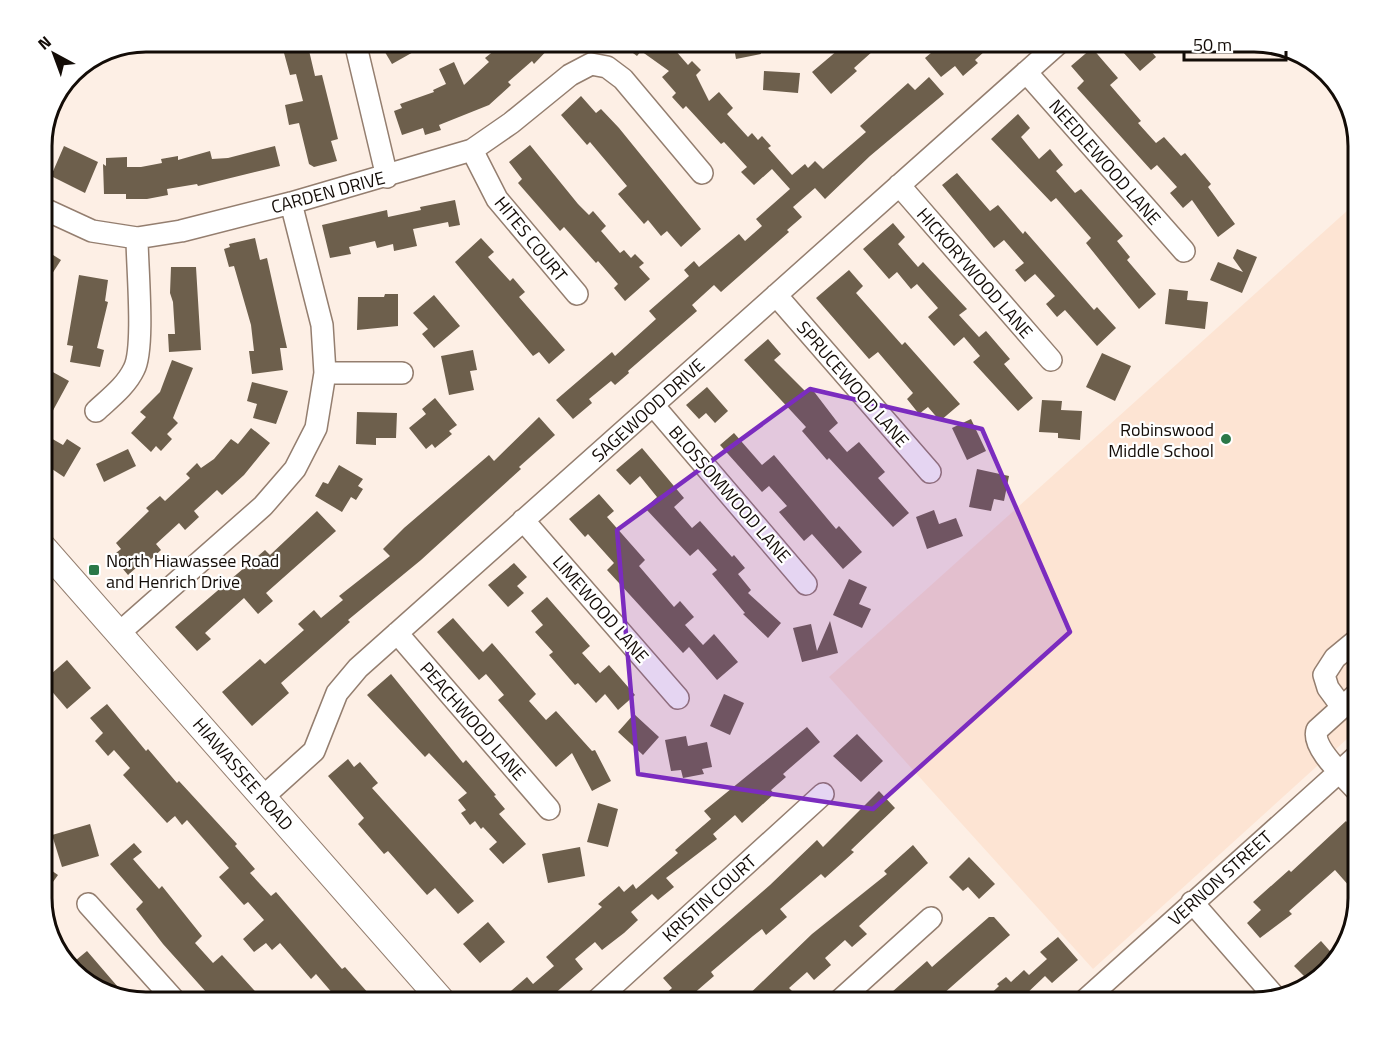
<svg xmlns="http://www.w3.org/2000/svg" width="1400" height="1044" viewBox="0 0 1400 1044" font-family="'Titillium Web',sans-serif">
  <style>
    .built { fill: #fde4d3 }
    .building { fill: #6d5f4c }
    .lines { fill: none; stroke-linecap: round; stroke-linejoin: round }
    .minor-casing { stroke: #947e6f; stroke-width: 24 }
    .major-casing { stroke: #947e6f; stroke-width: 28 }
    .minor { stroke: #fff; stroke-width: 21 }
    .major { stroke: #fff; stroke-width: 26 }
    .marked { fill: #7b2cbf; fill-opacity: 0.2; stroke: #7b2cbf; stroke-width: 4.5; stroke-linejoin: round }
    .poi-dot { fill: #2b7848; stroke: #fff; stroke-width: 2 }
    .labels { text-anchor: middle; dominant-baseline: central; stroke-width: 4.5; stroke-linejoin: round; paint-order: stroke }
    .street-label { font-size: 18px; fill: #130c07; stroke: #fff }
    .poi-label { font-size: 18px; fill: #130c07; stroke: #fff; text-anchor: end }
    .rim { fill: none; stroke: #130c07; stroke-width: 3 }
  </style>
  <rect width="100%" height="100%" fill="#fdefe5"/>
  <path class="built" d="M1358,201V729L1093,969L829,677Z"/>
  <path class="building" d="M281,42H307L315,76L322,75L338,139L331,141L337,161L314,167L309,164L299,123L289,125L285,105L303,101L296,74L290,75Z
    M379,42H431L392,64Z
    M511,42H555L534,64L532,61L508,82L511,85L489,105L439,125L441,130L425,135L423,128L402,135L394,111L402,108L400,104L434,92L433,90L446,84L439,69L454,62L464,85L489,62L485,58L495,50L498,53Z
    M618,42H668L688,65L692,61L701,70L696,75L709,101L719,92L733,108L727,114L748,137L752,133L758,140L762,136L771,146L768,148L792,175L805,164L808,168L815,161L823,169L866,132L860,126L908,83L915,90L929,77L944,94L870,156L825,199L815,188L793,207L802,217L787,230L789,232L721,292L714,285L692,305L697,311L628,371L629,373L615,385L611,381L589,399L592,403L573,419L556,400L612,352L615,356L656,319L649,311L689,276L684,270L694,261L699,267L739,234L745,241L762,226L756,219L790,189L772,169L754,185L741,172L747,167L724,142L721,144L686,106L683,109L672,97L676,93L662,77L669,71L641,51L637,56Z
    M733,42H758L761,54L736,59Z
    M852,42H883L854,68L857,71L831,94L812,72L838,50L841,53Z
    M944,42H995L975,60L978,63L963,76L955,66L941,77L925,58Z
    M1114,42H1158L1150,50L1156,57L1140,71Z
    M1092,48L1118,78L1110,85L1141,121L1138,123L1156,143L1164,137L1181,156L1185,153L1211,184L1208,187L1235,224L1218,237L1192,200L1183,208L1170,193L1177,187L1157,165L1151,170L1077,88L1084,81L1071,66Z
    M764,71L800,73L798,93L763,90Z
    M581,96L596,113L601,109L619,128L701,229L681,247L667,231L661,236L648,220L644,224L618,194L627,186L590,142L587,145L561,115Z
    M1018,114L1030,128L1021,137L1039,159L1050,149L1063,165L1056,171L1075,193L1081,189L1123,236L1117,241L1130,257L1127,260L1156,294L1139,309L1086,243L1091,238L1056,198L1051,202L991,139Z
    M530,145L578,204L589,215L593,211L606,226L601,231L620,253L624,250L631,258L635,254L644,263L639,267L650,279L625,301L614,288L618,284L598,261L596,263L564,227L560,231L518,183L522,179L509,162Z
    M64,146L98,162L85,193L51,176Z
    M275,146L280,166L198,186L197,184L167,189L168,195L147,199H126V194H104L103,164L106,166V158L127,157V167H141L162,163L161,159L178,156V160L210,151L212,159L228,158Z
    M957,173L990,211L998,205L1023,234L1025,231L1094,310L1097,307L1116,328L1097,346L1065,310L1057,317L1046,304L1055,296L1035,274L1025,282L1015,270L1024,263L1004,240L994,248L942,185Z
    M455,200L460,225L449,227L448,222L413,229L417,246L394,251L393,244L377,248L375,241L349,247L351,254L330,258L322,225L387,210L388,217L421,210L420,207Z
    M893,223L905,237L898,244L918,267L923,262L967,309L959,315L979,337L986,331L1010,359L1004,364L1033,398L1018,411L973,362L980,356L964,337L954,346L928,317L938,308L917,284L911,289L897,272L889,279L863,249Z
    M255,238L260,260L267,258L287,348H280L283,370L252,374L249,351H254L251,325L234,266L229,267L224,249L230,247L229,244Z
    M481,238L494,252L488,257L510,281L513,278L525,292L519,297L565,350L549,364L539,352L533,356L455,262Z
    M42,248L61,260L50,277L42,272Z
    M1237,249L1257,257L1242,293L1210,280L1218,262L1243,272L1233,258Z
    M171,267H196L201,350L169,352L168,334H175L173,302L170,293Z
    M849,270L863,286L856,293L902,345L905,342L960,404L940,421L928,407L919,414L907,399L913,393L878,352L869,359L816,298Z
    M79,275L108,280L105,301L108,302L97,348L104,350L100,367L70,362L73,346L67,345Z
    M1169,289L1188,291L1187,300L1208,302L1205,329L1165,324Z
    M385,294H398V326L357,330L358,297H384Z
    M434,295L460,326L434,348L422,334L428,329L413,313Z
    M768,339L781,354L774,360L807,393L812,389L838,423L829,431L847,452L859,442L885,472L878,478L909,513L893,527L829,458L827,460L802,431L806,427L744,360Z
    M473,350L477,370L470,371L474,390L449,395L441,356Z
    M1102,353L1131,366L1115,401L1086,387Z
    M172,360L193,368L173,418L178,423L167,434L172,439L161,451L156,446L151,452L131,433L146,417L140,412L160,392Z
    M42,366L69,381L50,416L42,412Z
    M252,382L288,391L276,424L253,418L257,404L247,401Z
    M707,387L728,411L715,423L706,413L699,419L686,405Z
    M435,398L457,425L449,431L452,434L435,448L432,444L426,449L409,428L426,414L422,409Z
    M1042,400L1062,401L1061,410L1082,411L1080,440L1058,438V433L1039,432Z
    M357,412L397,413L396,438H376V445L356,444Z
    M539,417L555,435L519,467L521,469L421,560L348,620L350,622L281,683L289,693L252,726L222,692L260,659L265,664L304,630L298,624L314,610L321,618L343,600L339,596L390,556L383,549L404,528L489,455L494,461Z
    M971,419L986,451L967,460L952,428Z
    M251,428L270,443L244,475L222,495L217,490L194,511L199,517L185,530L179,523L156,544L161,550L148,562L146,559L128,575L112,556L121,549L116,543L149,511L146,508L160,496L165,501L190,478L186,474L197,463L201,468L214,459L231,439L238,444Z
    M42,433L63,445L67,439L81,448L64,477L52,469L42,486Z
    M734,433L762,465L774,455L836,529L839,526L862,552L843,569L812,534L804,541L779,512L787,506L769,486L762,492L720,445Z
    M642,448L684,498L674,507L692,528L700,521L732,557L734,555L745,568L738,574L751,590L748,593L781,623L768,638L743,614L745,613L712,574L717,570L698,549L690,556L645,508L657,497L640,476L630,485L616,470Z
    M128,449L136,466L104,482L96,464Z
    M339,465L363,479L358,486L363,489L356,500L351,497L342,512L315,496L323,482L328,484Z
    M977,469L1009,476L1004,501L994,499L991,511L969,507Z
    M599,494L614,511L607,517L645,560L639,566L674,607L680,601L694,617L685,625L703,645L714,634L738,662L717,680L689,647L683,653L619,583L607,570L614,563L588,534L585,537L569,519Z
    M934,510L939,524L956,518L963,536L927,549L916,517Z
    M317,511L336,531L266,593L273,601L258,614L244,598L205,633L211,639L197,651L175,627L265,550L270,555Z
    M514,563L527,577L517,586L524,593L508,607L488,585Z
    M849,579L867,587L859,604L871,609L862,628L833,615Z
    M547,597L590,646L582,653L600,673L609,665L635,695L618,710L605,694L596,703L578,683L575,685L549,655L553,652L535,632L543,625L531,611Z
    M453,618L483,652L492,643L536,694L529,701L546,720L556,711L592,751L595,750L611,781L592,791L572,753L556,767L498,700L504,695L486,674L479,680L437,632Z
    M830,621L838,653L802,662L793,628L811,624L817,651Z
    M67,660L91,688L67,709L43,681Z
    M391,674L463,763L466,760L496,795L494,796L505,809L499,814L526,844L503,864L489,849L497,842L483,827L481,829L475,821L470,825L461,813L466,810L458,800L467,793L429,753L425,757L367,695Z
    M724,694L744,703L730,735L710,726Z
    M107,704L146,751L148,749L177,783L179,781L237,844L235,846L255,869L250,873L271,896L276,892L342,969L345,967L369,994L360,1002H340L316,974L311,979L280,943L272,950L266,943L254,952L243,939L264,920L248,902L244,905L219,877L229,868L187,820L182,825L175,816L167,823L123,775L130,768L114,750L108,756L95,741L103,733L90,718Z
    M634,714L659,737L643,755L618,732Z
    M807,727L820,742L783,774L786,777L771,790L774,794L742,823L735,815L713,834L717,839L666,878L674,887L658,900L652,894L631,912L638,920L624,933L602,950L595,942L575,959L583,969L545,1002H498L527,977L533,984L554,966L546,957L602,907L598,904L619,886L624,892L633,884L636,889L678,853L675,850L711,819L704,811Z
    M857,734L883,761L861,782L833,756Z
    M686,736L688,746L707,742L712,767L702,769L704,774L683,778L681,770L671,771L665,740Z
    M348,759L354,767L360,762L378,783L372,788L474,901L458,914L435,888L427,895L388,851L384,854L358,824L364,818L328,776Z
    M879,791L895,808L851,850L854,852L825,878L821,874L780,909L787,917L766,935L762,929L753,936L711,972L714,976L684,1002H656L672,988L663,978L770,885L817,840L823,847Z
    M598,803L618,809L608,847L587,842Z
    M1346,821L1358,835V853L1350,860L1358,869V896L1335,870L1289,911L1292,914L1260,938L1247,923L1261,910L1253,902L1289,870L1291,872Z
    M90,824L99,856L62,867L52,835Z
    M134,843L142,852L133,859L159,889L162,886L202,936L195,943L213,963L222,955L265,1002H215L163,944L136,909L143,902L110,864Z
    M913,845L928,863L859,926L867,934L852,947L845,940L825,958L831,965L814,980L807,972L789,988L792,991L780,1002H741L812,934L887,874L884,871Z
    M580,847L585,876L548,883L542,854Z
    M969,857L995,884L979,899L968,887L963,891L949,877Z
    M42,864L58,875L42,897Z
    M989,917H994L1010,935L934,1002H901L892,992L927,961L932,967Z
    M488,922L505,942L480,963L463,944Z
    M1058,937L1078,960L1052,983L1045,976L1023,997L1027,1002H982L999,986L997,984L1006,977L1011,982L1024,970L1029,975L1047,959L1040,952Z
    M1321,941L1337,959L1336,961L1327,969L1322,963L1306,978L1294,966Z
    M87,951L124,994L83,980L70,965Z"/>
  <g class="lines">
    <defs>
      <path id="minor" d="M355,42L387,177
        M1026,72L1184,251
        M472,150L497,199L577,294
        M899,185L1051,360
        M42,208L92,231L137,238L181,231L291,203L472,150L511,123L570,75L591,64L607,67L623,79L702,173
        M776,295L930,472
        M325,373H402
        M653,405L806,584
        M96,411C110,398 126,386 134,369C145,348 137,265 137,238
        M523,520L678,698
        M119,633L263,506L295,469L316,428L325,373L322,325L291,203
        M397,633L549,809
        M1358,693L1317,730C1311,748 1346,778 1358,792
        M1342,707L1328,688L1324,675L1335,658L1358,639
        M263,797L314,751L337,693L358,668L1060,42
        M1192,902L1275,997
        M88,904L176,1002
        M595,1002L823,794
        M838,1002L931,918
        M1083,1002L1358,755"/>
      <path id="major" d="M42,546L443,1002"/>
    </defs>
    <use href="#minor" class="minor-casing"/>
    <use href="#major" class="major-casing"/>
    <use href="#minor" class="minor"/>
    <use href="#major" class="major"/>
  </g>
  <path class="marked" d="M810,389L982,429L1070,632L873,809L638,774L617,530Z"/>
  <g class="poi-dot">
    <circle cx="1226" cy="439" r="6"/>
    <rect x="88" y="564" width="12" height="12" rx="3"/>
  </g>
  <g class="labels">
    <g class="street-label">
      <text transform="translate(1105 162) rotate(49)">NEEDLEWOOD LANE</text>
      <text transform="translate(328 192) rotate(-15)">CARDEN DRIVE</text>
      <text transform="translate(531 239) rotate(51)">HITES COURT</text>
      <text transform="translate(975 273) rotate(49)">HICKORYWOOD LANE</text>
      <text transform="translate(853 384) rotate(49)">SPRUCEWOOD LANE</text>
      <text transform="translate(648 410) rotate(-42)">SAGEWOOD DRIVE</text>
      <text transform="translate(730 494) rotate(49)">BLOSSOMWOOD LANE</text>
      <text transform="translate(601 609) rotate(49)">LIMEWOOD LANE</text>
      <text transform="translate(473 721) rotate(49)">PEACHWOOD LANE</text>
      <text transform="translate(243 774) rotate(49)">HIAWASSEE ROAD</text>
      <text transform="translate(1220 878) rotate(-42)">VERNON STREET</text>
      <text transform="translate(709 898) rotate(-42)">KRISTIN COURT</text>
    </g>
    <g class="poi-label">
      <text x="1214" y="429">Robinswood<tspan x="1214" dy="21">Middle School</tspan></text>
      <text x="106" y="560" text-anchor="start">North Hiawassee Road<tspan x="106" dy="21">and Henrich Drive</tspan></text>
    </g>
  </g>
  <path d="M0 0H1400V1044H0ZM146 52H1254A94 94 0 0 1 1348 146V898A94 94 0 0 1 1254 992H146A94 94 0 0 1 52 898V146A94 94 0 0 1 146 52Z" fill="#fff" fill-rule="evenodd"/>
  <path class="rim" d="M146 52H1254A94 94 0 0 1 1348 146V898A94 94 0 0 1 1254 992H146A94 94 0 0 1 52 898V146A94 94 0 0 1 146 52Z"/>
  <g transform="translate(54 54) rotate(319)" stroke="#ffffff" stroke-width="4.5" paint-order="stroke">
  <path d="M0-4.5L10 22L0 15L-10 22Z" fill="#130c07"/>
  <text y="-9" font-size="16" font-weight="bold" text-anchor="middle" fill="#130c07">N</text>
  </g>
  <path d="M1184 51v9h102v-9" fill="none" stroke="#130c07" stroke-width="3"/>
  <text x="1193" y="51" font-size="18" fill="#130c07" stroke="#ffffff" stroke-width="4.5" paint-order="stroke">50 m</text>
</svg>
